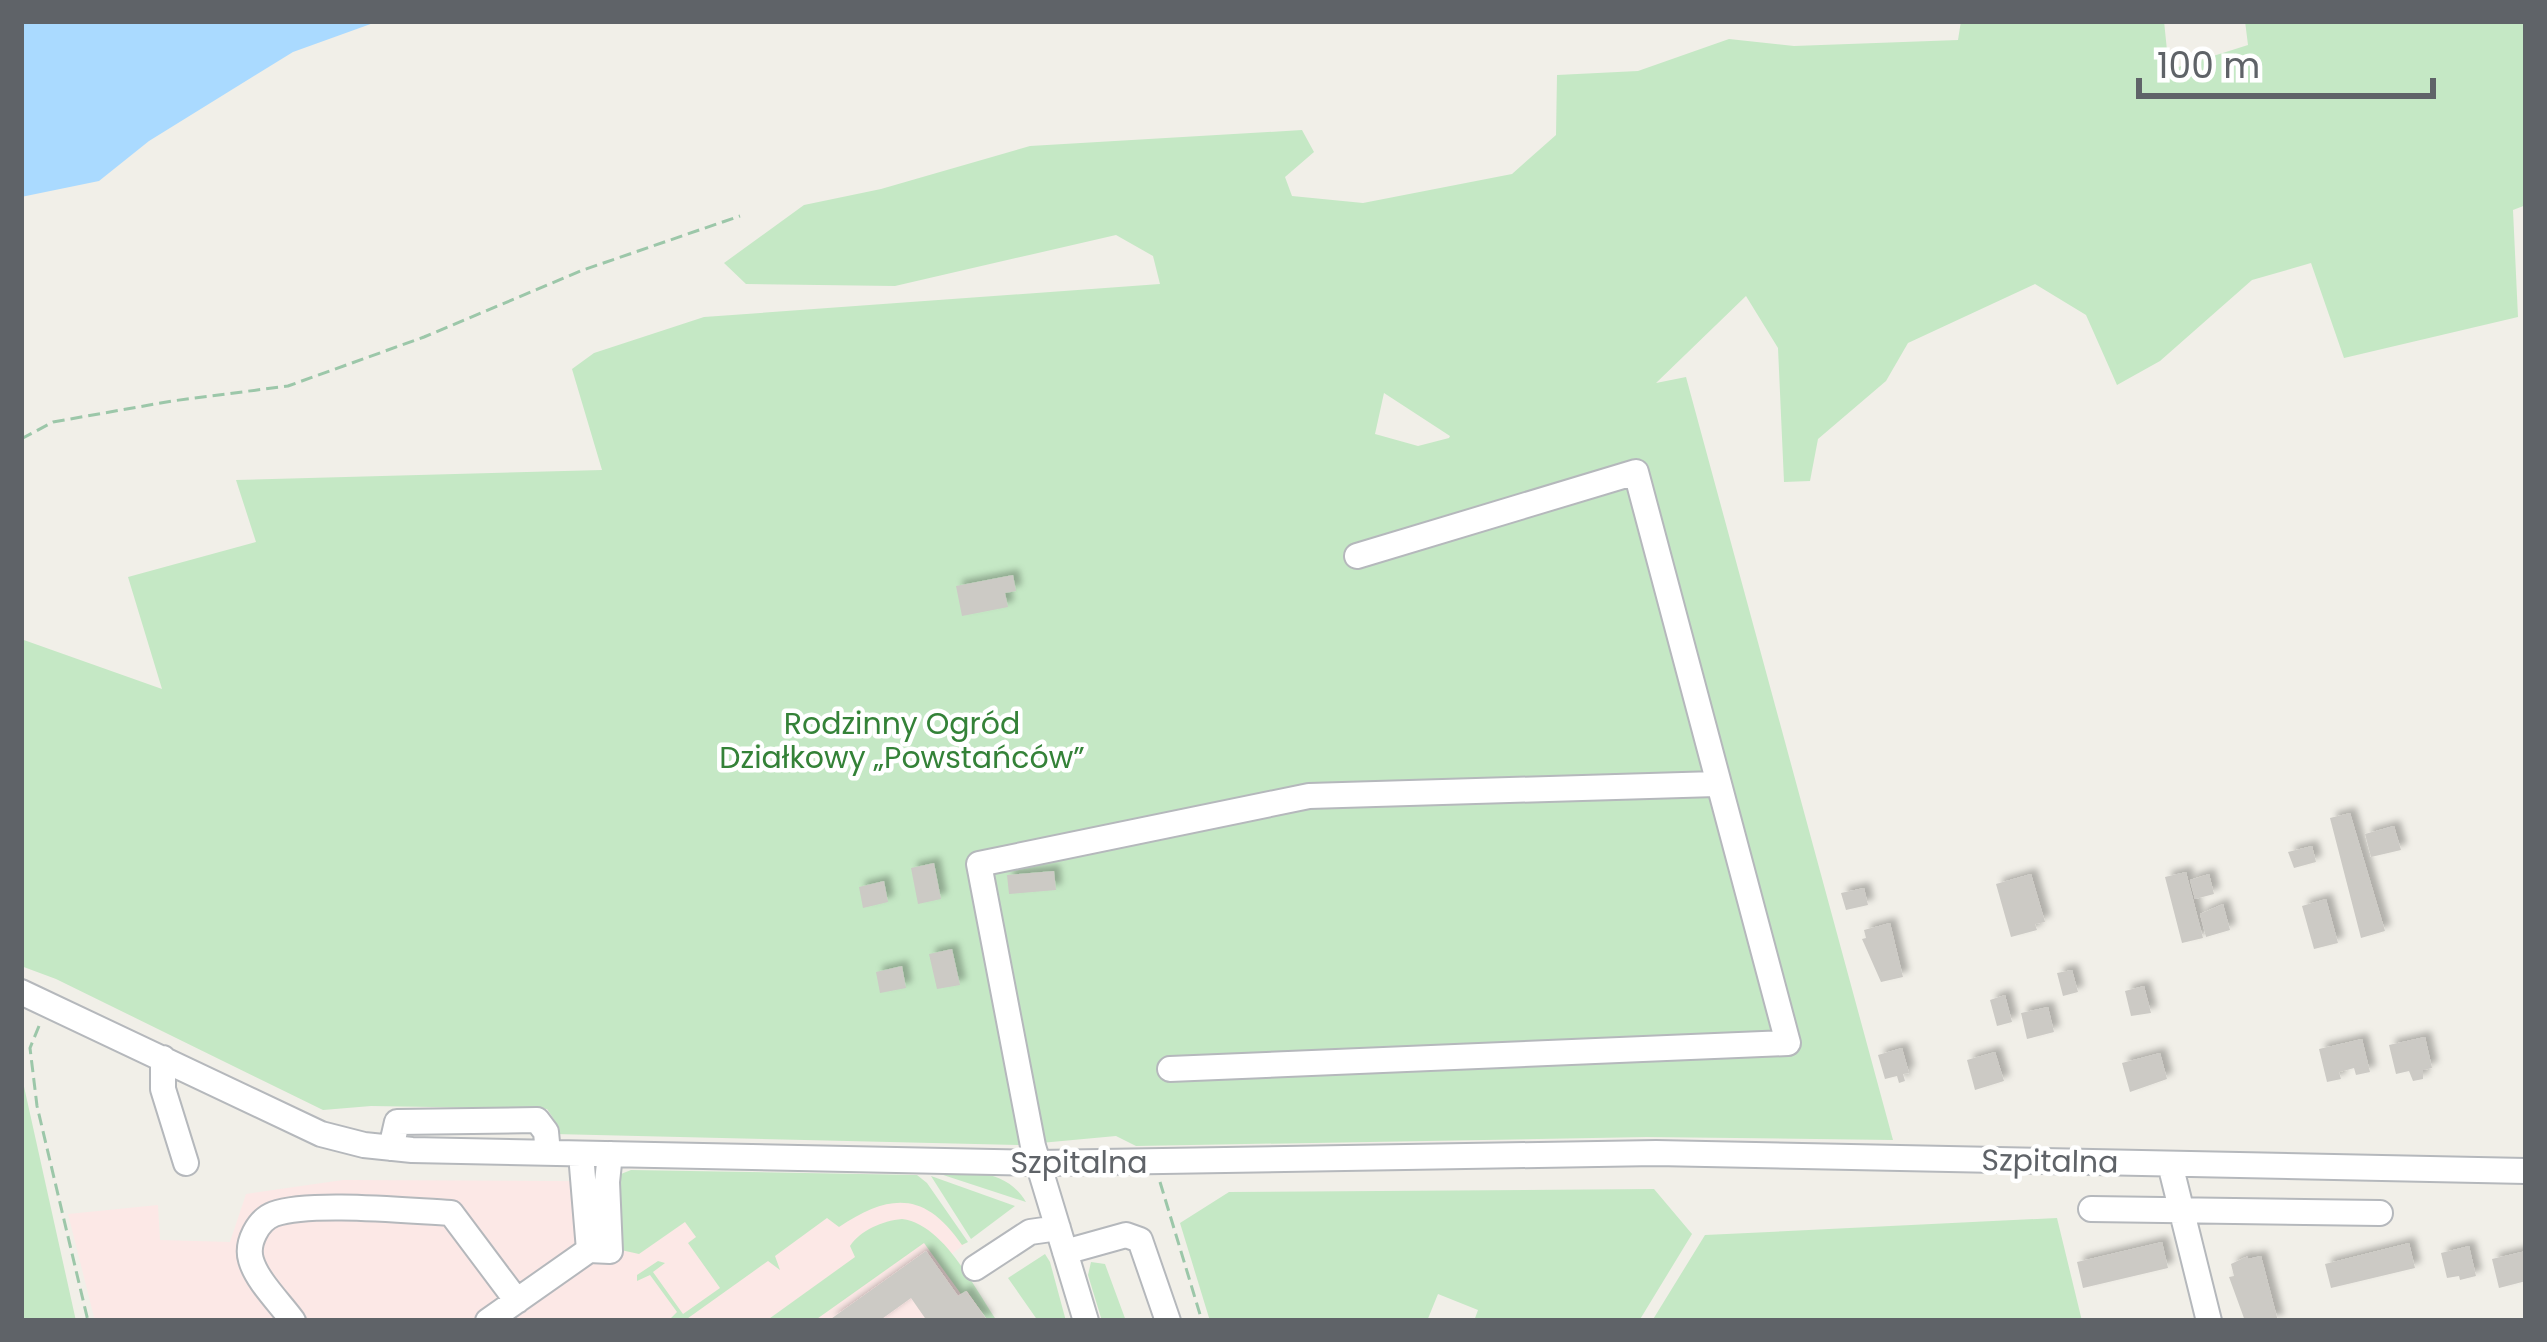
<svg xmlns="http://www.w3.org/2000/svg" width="2547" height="1342" viewBox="0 0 2547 1342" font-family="Poppins,sans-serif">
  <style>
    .medical { fill: #fce8e6 }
    .green { fill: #c5e8c5; fill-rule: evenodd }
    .water { fill: #aadaff }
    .building { fill: #cccac5; filter: url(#shadow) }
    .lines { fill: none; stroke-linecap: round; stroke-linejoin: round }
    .minor-casing { stroke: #b5b8bc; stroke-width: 28 }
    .path { stroke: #9cc7a9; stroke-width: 3; stroke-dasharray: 12 6; stroke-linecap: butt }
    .minor { stroke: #fff; stroke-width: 24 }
    .labels { text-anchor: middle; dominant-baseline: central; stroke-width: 9; stroke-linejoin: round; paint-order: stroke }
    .park-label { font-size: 30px; fill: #348238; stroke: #fff }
    .street-label { font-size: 30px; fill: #5f6368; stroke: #fff }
  </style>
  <defs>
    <filter id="shadow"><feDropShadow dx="6" dy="-6" stdDeviation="3" flood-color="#0004"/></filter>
  </defs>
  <rect width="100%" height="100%" fill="#f1efe8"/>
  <path class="medical" d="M343,1180L920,1183L965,1244L950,1255L997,1321H95L68,1214L158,1205L160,1240L230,1242L246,1194Z"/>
  <path class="green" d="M1961,21H2164L2169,70L2248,45L2245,21H2526V205L2513,210L2518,317L2344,358L2311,263L2252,280L2160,361L2117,385L2086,315L2035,284L1908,343L1886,381L1818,439L1810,481L1784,482L1778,348L1746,296L1656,383L1686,377L1893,1140L1647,1137L1136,1146L1116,1136L1019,1145L554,1134L555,1121L547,1109L371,1106L323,1110L56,979L21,966V639L162,689L128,577L256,542L236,480L602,470L572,369L594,353L704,317L1160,284L1153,256L1116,235L895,286L746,284L724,263L804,205L881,189L1030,146L1302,130L1314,152L1285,177L1292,196L1363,203L1512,174L1556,135L1557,75L1638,71L1729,39L1794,46L1958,40ZM1384,393L1450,436L1449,438L1418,446L1375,434Z
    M21,1073L76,1321H21Z
    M631,1170L917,1175L927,1183L968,1242L962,1245C925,1191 890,1193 839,1227L827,1218L775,1256L780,1270L768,1261L684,1321H668L677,1312L650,1275L637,1281V1275L658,1261L665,1263L653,1272L683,1314L720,1288L688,1243L696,1237L685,1222L639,1254L621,1250L619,1181L621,1174Z
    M931,1171C967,1172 1005,1167 1026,1202Z
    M931,1176L1015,1206L971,1239Z
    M1654,1189L1692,1234L1639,1321H1474L1478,1310L1438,1294L1427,1321H1210L1180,1223L1229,1192Z
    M2057,1218L2082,1321H1652L1705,1235Z
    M902,1219C944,1224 974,1288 997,1321H988L967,1291L961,1294L924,1243L814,1321H766L855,1257L850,1246C861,1230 882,1221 902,1219Z
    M1045,1254L1050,1262L1066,1321H1038L1008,1278Z
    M1091,1262L1105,1264L1126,1321H1102L1088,1275Z"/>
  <path class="water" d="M21,21H379L293,52L149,141L99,181L21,197Z"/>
  <path class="building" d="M1013,575L1016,591L1005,593L1008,607L962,616L956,586Z
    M2350,813L2385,931L2361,938L2330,818Z
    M2394,826L2401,850L2371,857L2365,834Z
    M2312,846L2316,862L2294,868L2288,852Z
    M934,863L941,899L918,904L911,868Z
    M1054,871L1056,890L1009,894L1007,875Z
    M2186,872L2203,938L2182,943L2165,877Z
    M2031,874L2045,922L2035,924L2037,930L2011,937L1996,884Z
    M2209,874L2214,894L2195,899L2190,880Z
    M884,881L888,902L863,908L859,887Z
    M1864,888L1868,905L1846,910L1841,893Z
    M2326,899L2338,943L2314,949L2302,906Z
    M2223,904L2230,930L2206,937L2200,914Z
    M1890,923L1903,977L1881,982L1862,939L1866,938L1864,930Z
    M952,949L960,985L937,989L929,954Z
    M902,966L906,988L880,993L876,972Z
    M2072,970L2078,992L2063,996L2057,973Z
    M2144,986L2151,1013L2131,1016L2125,991Z
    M2005,995L2012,1022L1997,1026L1990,1000Z
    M2048,1007L2054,1032L2027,1039L2021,1013Z
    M2425,1037L2432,1068L2423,1070V1079L2413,1081L2409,1071L2396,1074L2389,1045Z
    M2362,1039L2370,1072L2356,1075L2354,1068L2347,1070L2339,1072L2341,1079L2327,1082L2319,1049Z
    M1902,1048L1909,1073L1903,1074L1905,1081L1899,1083L1897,1076L1885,1079L1878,1055Z
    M1995,1052L2004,1081L1975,1090L1967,1060Z
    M2160,1053L2167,1079L2130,1092L2122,1063Z
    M2162,1242L2168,1268L2083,1288L2077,1262Z
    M2409,1243L2415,1268L2331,1288L2325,1264Z
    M2469,1246L2476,1276L2460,1280L2459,1276L2447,1278L2441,1253Z
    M926,1251L958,1296L966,1291L988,1321H927L911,1298L879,1321H828Z
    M2526,1251V1281L2499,1288L2492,1259Z
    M2248,1256V1259L2261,1256L2278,1321H2245L2229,1277L2234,1276L2231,1264Z"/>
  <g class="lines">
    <defs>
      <path id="minor" d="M21,992L321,1134L364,1145L412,1150L1038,1163L1656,1153L2526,1171
        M163,1058V1089L186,1163
        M1170,1069L1788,1043L1636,472L1357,556
        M391,1148L397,1122L537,1120L546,1132L548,1153
        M581,1154L589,1250
        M2170,1164L2209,1321
        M2091,1209L2380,1213
        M1065,1252L1126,1235L1140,1240L1168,1321
        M975,1268L1030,1232L1058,1228
        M293,1321C280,1303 257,1281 251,1260C246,1243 258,1220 274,1214C310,1201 409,1211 451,1213L517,1301
        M488,1321L589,1250L610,1251L607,1182L610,1154
        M1086,1321L1033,1146L979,864L1309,796L1716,784"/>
    </defs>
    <use href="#minor" class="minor-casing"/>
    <path class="path" d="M21,439L53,422L172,401L288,386L424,337L583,270L740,216
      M39,1026L30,1048L37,1106L88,1321
      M1160,1182L1202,1321"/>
    <use href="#minor" class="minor"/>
  </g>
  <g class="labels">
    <g class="park-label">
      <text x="902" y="723">Rodzinny Ogród<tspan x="902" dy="34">Działkowy „Powstańców”</tspan></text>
    </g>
    <g class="street-label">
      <text transform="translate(2050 1161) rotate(1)">Szpitalna</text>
      <text x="1079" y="1162">Szpitalna</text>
    </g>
  </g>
  <rect width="2547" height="1342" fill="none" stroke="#5f6368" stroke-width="48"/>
  <path d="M2139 78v18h294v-18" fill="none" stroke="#5f6368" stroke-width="6"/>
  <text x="2157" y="78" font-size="36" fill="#5f6368" stroke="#ffffff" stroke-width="9" paint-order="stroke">100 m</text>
</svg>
